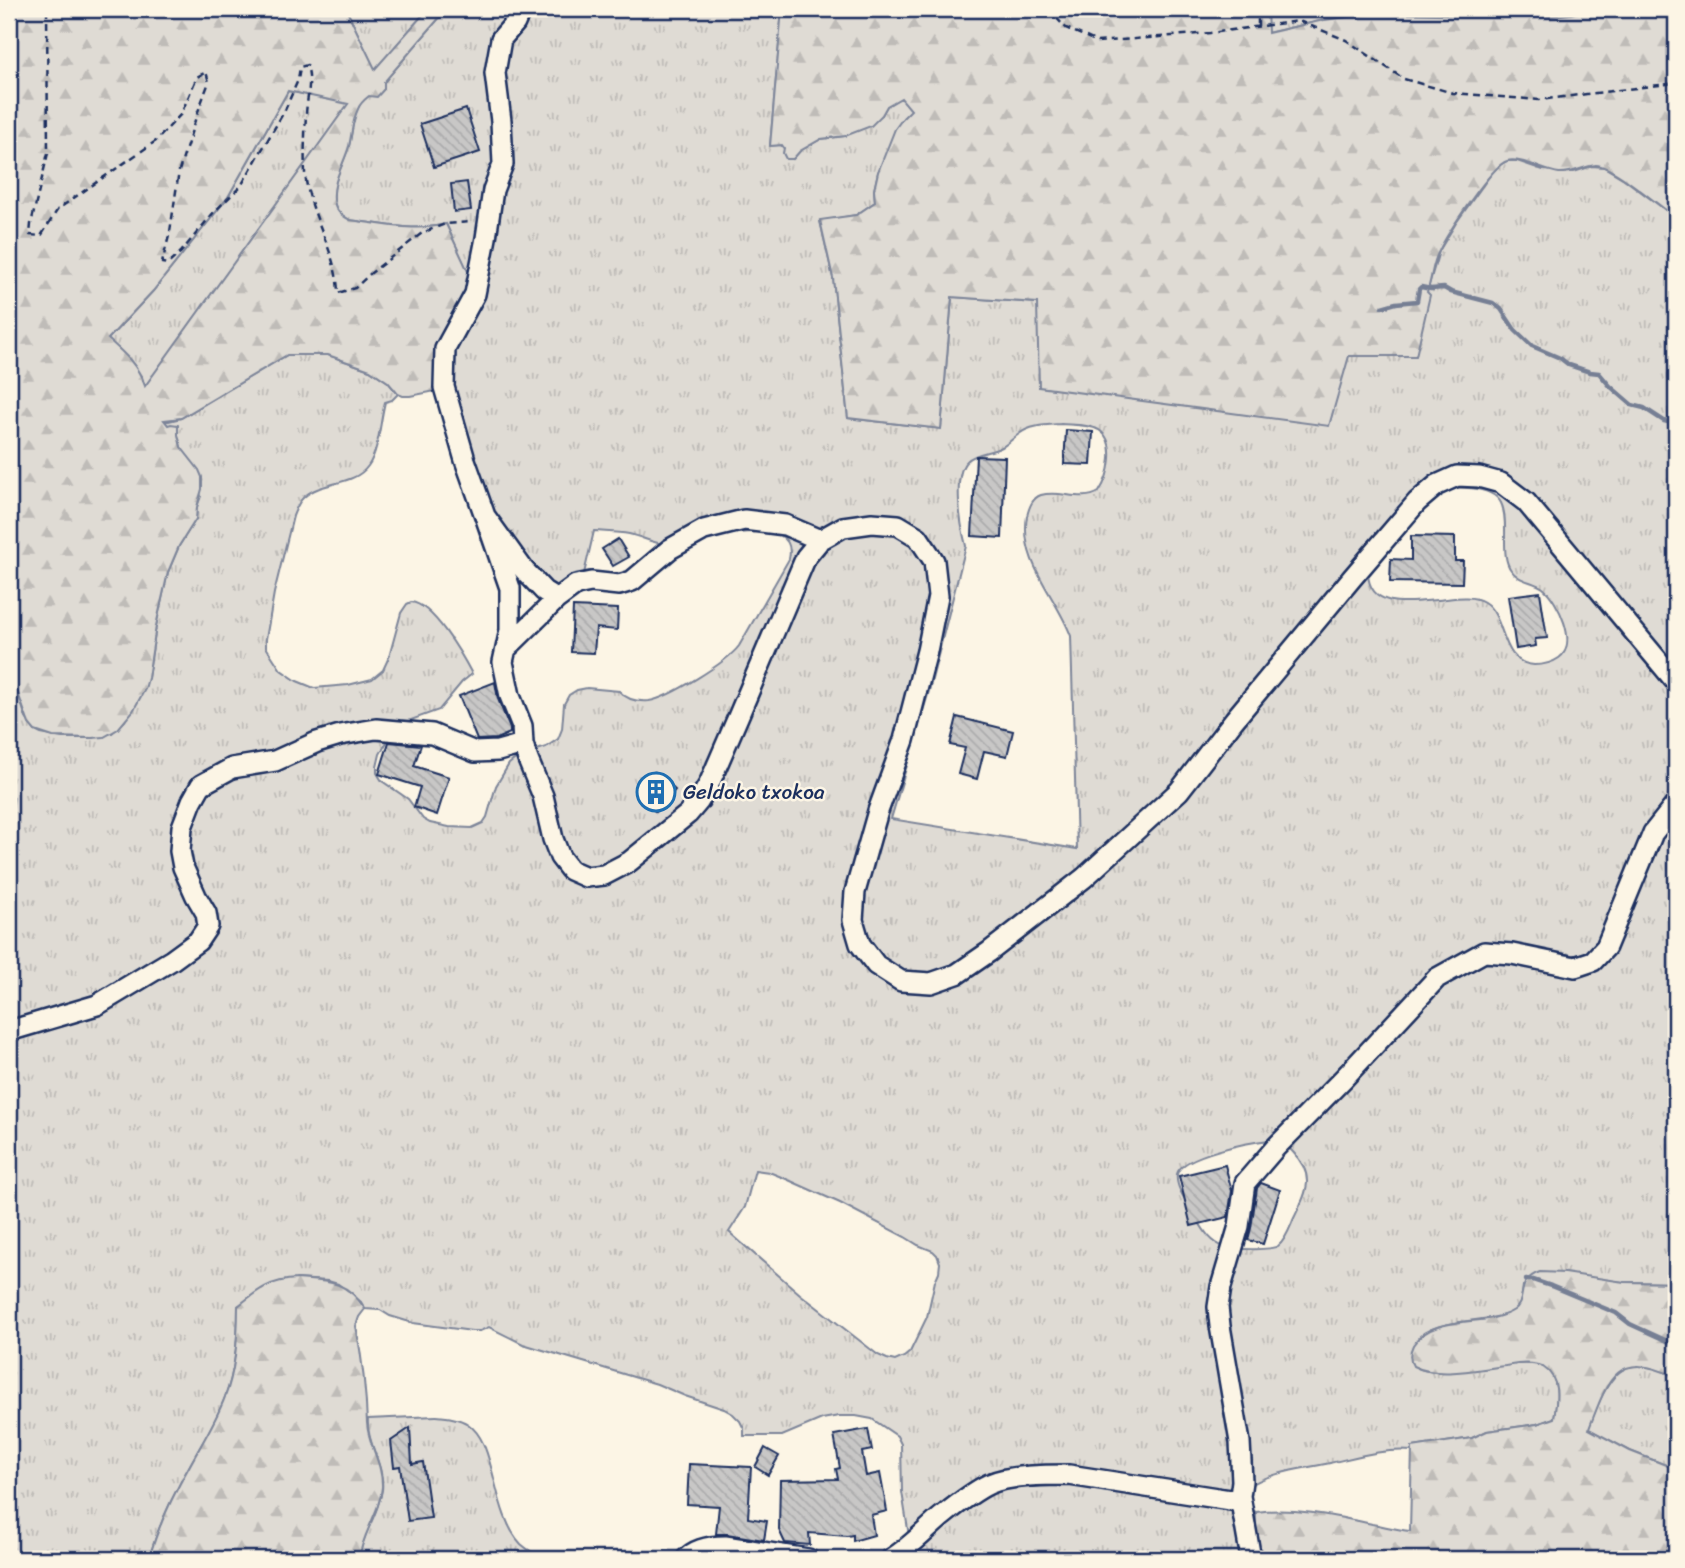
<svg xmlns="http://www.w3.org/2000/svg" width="1685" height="1568" viewBox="0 0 1685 1568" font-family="Sriracha,sans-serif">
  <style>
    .grass { fill: url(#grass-tufts); stroke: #7d8599; stroke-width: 2; fill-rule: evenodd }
    .forest { fill: url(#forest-firs); stroke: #7d8599; stroke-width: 2; fill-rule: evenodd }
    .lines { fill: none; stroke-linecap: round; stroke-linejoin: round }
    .stream { stroke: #767f94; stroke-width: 4.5 }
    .building { fill: url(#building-back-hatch); stroke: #1b2f5e; stroke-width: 2 }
    .minor-casing { stroke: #1b2f5e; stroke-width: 24 }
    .path { stroke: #1b2f5e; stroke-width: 2.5; stroke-dasharray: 7 5; stroke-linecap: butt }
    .minor { stroke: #fcf5e5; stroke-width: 19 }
    .labels { text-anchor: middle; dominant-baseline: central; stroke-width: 5; stroke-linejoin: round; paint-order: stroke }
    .poi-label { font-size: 21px; fill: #1b2f5e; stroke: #fcf5e5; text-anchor: start }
  </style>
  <defs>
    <pattern id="grass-tufts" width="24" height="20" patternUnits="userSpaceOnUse" patternTransform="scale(1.75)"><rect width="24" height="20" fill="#dfdbd4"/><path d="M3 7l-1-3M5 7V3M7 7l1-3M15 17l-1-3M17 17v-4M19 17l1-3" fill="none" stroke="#bfbcb8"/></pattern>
    <pattern id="forest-firs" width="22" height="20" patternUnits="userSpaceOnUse" patternTransform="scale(1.75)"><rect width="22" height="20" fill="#dfdbd4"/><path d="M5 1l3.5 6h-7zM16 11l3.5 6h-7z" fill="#bfbcb8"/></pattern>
    <pattern id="building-back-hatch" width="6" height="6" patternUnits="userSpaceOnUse" patternTransform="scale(1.75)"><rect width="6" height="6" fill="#c8c7c6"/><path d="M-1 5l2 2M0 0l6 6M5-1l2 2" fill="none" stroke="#ababac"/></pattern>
  </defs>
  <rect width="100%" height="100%" fill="#fcf5e5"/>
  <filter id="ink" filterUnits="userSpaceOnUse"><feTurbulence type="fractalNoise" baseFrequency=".0143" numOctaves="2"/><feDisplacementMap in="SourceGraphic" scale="14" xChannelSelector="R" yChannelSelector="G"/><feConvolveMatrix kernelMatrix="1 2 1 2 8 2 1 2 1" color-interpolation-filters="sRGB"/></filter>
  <g filter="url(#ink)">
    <path class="grass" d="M346,9H428L375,70Z
      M447,9H782L770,146L781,145L793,159L800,151L821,139L845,136L882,115L887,106L902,97L912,110L903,118L878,172L874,190L875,202L856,215L820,221L833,278L848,418L941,429L952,297L1037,303L1349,356L1427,292L1439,251L1456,223L1491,174L1498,166L1507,161H1517L1543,170L1574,172L1592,166L1604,167L1624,179L1676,218V1283L1624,1282L1603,1280L1523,1286C1522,1292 1522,1301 1518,1307C1503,1326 1432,1314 1416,1341C1413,1347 1413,1356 1411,1362C1418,1370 1425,1371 1435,1372C1461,1374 1527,1357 1544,1367C1561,1378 1557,1402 1554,1418L1537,1424L1487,1431L1472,1438L1412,1447V1451C1385,1448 1356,1457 1330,1463C1302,1469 1269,1472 1246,1488L1251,1510L1256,1512L1255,1559H896L909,1536L902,1492L901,1444L897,1436L872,1419L856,1416H839L822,1419L782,1436H744V1429L740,1421L733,1414L724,1409L685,1396L657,1384L523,1344L489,1327L480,1331H472L413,1323L390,1316L380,1310L365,1309L361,1302L338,1284L328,1281L297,1279L238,1306C238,1336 236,1369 225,1397C216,1421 202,1443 190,1465C173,1495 158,1526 149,1559H9V819L11,816L14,798L9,794V689L12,684L18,693L26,718L35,731L41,734L62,738H92L112,733L125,721L148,678L156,626L168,572L179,546L196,519L197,507L201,496L181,447L178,435L177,425H168L163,420L169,421L181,418L287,355H328L370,370L388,382L398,394L392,400L385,402C380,421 379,451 368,466C354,486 321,481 304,497C298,502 296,509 293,516L274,593L266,639V647L281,670L297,681L314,688L348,685L372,679L383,670L389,657L401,613L407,604L411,602C433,604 462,655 472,674L462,682L439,710L405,722L391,735L380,754L377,767V773L382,781L408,799L423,819L430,823L449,827L472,828L483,823L487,817L496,786L509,764L519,756L546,747L558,739L562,729L564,704L569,695L577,690L587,688L619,691C627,700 638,702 649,701C669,698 727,662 739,646L789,559C791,550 790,541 781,536C761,525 691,540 667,544C653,544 643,537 629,534C617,532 606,532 594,531L583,578L566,598L560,611L533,590L510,551L479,478L462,410L457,402L441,390L473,283L446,224C415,232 381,224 350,220C341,215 335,210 334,200C332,180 344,164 349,146C353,131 352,110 365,99C369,95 379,92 384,89V82ZM1061,424C1073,425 1088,424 1099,430C1118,442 1109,477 1099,492C1081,503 1060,489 1041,495C1032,498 1029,508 1027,516C1019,562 1057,597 1071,636L1077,849L891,819L929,691L966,546C961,527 952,475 967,461C976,452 991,453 1002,447C1008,444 1013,438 1019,434C1030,425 1047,425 1061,424ZM1437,488C1454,487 1492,485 1501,503C1506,513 1505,528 1505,540C1505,550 1505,562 1511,570C1518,581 1533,581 1543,588C1558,600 1579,645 1559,658C1552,663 1542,665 1534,665C1499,663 1507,616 1484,602C1471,594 1451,599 1437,600C1411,602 1370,610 1368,574ZM1269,1140C1279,1140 1286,1144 1292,1151C1316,1176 1307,1191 1294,1218C1290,1227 1286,1240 1278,1246C1269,1251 1235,1249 1225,1247C1209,1243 1201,1225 1193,1213C1187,1202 1175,1187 1177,1174C1181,1155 1251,1142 1269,1140ZM755,1170L769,1172L784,1178L840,1203L905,1237L918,1245L933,1251L937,1255L940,1263L939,1272L935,1281L927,1317L910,1352L904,1357L895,1361L887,1359L878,1355L800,1294L729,1232L745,1207Z
      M1267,9H1592L1571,14L1552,16L1378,13L1324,20L1267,33Z
      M288,91L349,103L145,387L142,377L108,339L153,291L228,197Z
      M1637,1365L1659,1369L1676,1377V1469L1630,1451L1588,1429C1596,1411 1607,1375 1626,1368C1627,1367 1636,1366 1637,1365Z
      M436,1416C447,1417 459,1418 468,1424C482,1434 487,1452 491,1467C498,1492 503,1525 521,1544C528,1550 536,1555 544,1559H359C362,1534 378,1514 382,1490C385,1465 366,1443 368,1419Z"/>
    <path class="forest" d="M9,9H346L375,69L428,9H447L384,82V89L377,97L369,96C364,100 360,103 358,109C352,121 352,134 349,146C344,164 332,181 334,200C335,211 341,215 350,220C381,224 416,232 446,224L473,282L451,347L441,390L410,396H403L398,394L388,382L370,370L328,355H287L181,418L164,420L168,425L171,424L178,425V435L181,447L199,470L202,477V489L197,507L196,519L179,546L168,572L156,626L148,678L145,689L133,711L118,729L104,737L92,738L53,737L35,731L29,724L18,693L13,684L9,689ZM288,91L348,104L145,386C138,365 124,353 108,339L153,291L228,197Z
      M782,9H1267L1268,33L1324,20L1378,13L1552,16L1571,14L1592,9H1676V218C1661,207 1612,165 1596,165C1583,166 1573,174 1559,173C1544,171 1520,157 1507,161C1492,165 1447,234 1439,251C1432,263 1432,279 1427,292L1430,295L1416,356H1349L1329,426L1039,387L1037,303L952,297L941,429L848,418L833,278L820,220L856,215L875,202L874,190L878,172L895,129L903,118L911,110L901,98L887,106L882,115L871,126L845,136L821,139L800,151L793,159H786L783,153L784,148L782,145L770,146Z
      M1540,1272L1565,1273L1624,1282L1676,1283V1377C1617,1349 1608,1378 1589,1429L1630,1451L1676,1469V1559H1255L1256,1512C1294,1507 1334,1516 1372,1524C1384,1526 1397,1530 1410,1531L1412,1447L1472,1438L1487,1431L1537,1424L1554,1418C1557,1401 1561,1378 1543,1367C1532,1361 1517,1364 1505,1366C1479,1369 1438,1379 1413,1366C1409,1359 1409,1353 1413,1345C1433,1313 1487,1328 1514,1310C1528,1300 1514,1281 1540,1272Z
      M297,1279C327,1281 347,1280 365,1309L359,1317L356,1326C362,1358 366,1391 367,1423C368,1445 383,1463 382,1487C380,1512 362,1534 359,1559H149C158,1526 173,1495 190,1465C202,1443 216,1421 225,1397C236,1369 238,1336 238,1306C258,1290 270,1280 297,1279Z"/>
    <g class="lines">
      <path class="stream" d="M1382,307L1396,303L1417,301L1419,289L1421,287L1431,289L1444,288L1451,292L1493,303L1501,309L1515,330L1532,346L1560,358L1569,365L1590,372L1599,373L1610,386L1632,405L1644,408L1664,421L1676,424
        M1526,1280H1533L1551,1286L1616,1313L1630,1324L1676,1345"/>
    </g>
    <path class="building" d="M466,109L480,152L434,167L420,124Z
      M467,182L471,210L454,212L451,184Z
      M1066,430L1093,432L1091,465L1064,464Z
      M976,456L1005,457L1002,538L972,536Z
      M1411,536L1455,537V561H1463L1462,583L1390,582L1391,559L1411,560Z
      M618,539L629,557L613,566L602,549Z
      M1540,592L1547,638L1535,639L1536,646L1516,649L1508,596Z
      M573,607L618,609L617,630L596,628L594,653L571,652Z
      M495,682L498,699L510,729V733L496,739L477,740L459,696Z
      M957,717L1013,731L1007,756L984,751L977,779L958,774L965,748L950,745Z
      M389,742L421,745L414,766L449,777L437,815L414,807L420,787L379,774Z
      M655,772L675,790L656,812L636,794Z
      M1225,1165L1232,1191L1228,1217L1191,1226L1179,1176Z
      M1261,1183L1280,1190L1263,1244L1248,1240L1251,1228L1257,1188Z
      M410,1428L412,1464L423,1462L431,1518L408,1521L400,1466L394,1467L391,1441Z
      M868,1429L872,1450L862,1452L866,1476L880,1473L887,1511L871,1515L874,1535L853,1541V1535L847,1536L809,1533L810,1545L785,1543L779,1530L780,1480L838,1479L836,1469L840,1468L834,1435Z
      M765,1448L779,1456L768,1475L755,1467Z
      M689,1464L751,1467L748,1518L767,1521L764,1540L727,1534H716L719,1506L687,1504Z"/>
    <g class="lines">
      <defs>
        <path id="minor" d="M521,9L515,23L501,39L495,73L501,121L503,164L493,190L486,238L475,294L445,349L444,387L465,460L485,516L524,570L544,591L557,599L576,585L591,582L619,585L632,581L670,549L704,530L744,520L785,525L820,540
          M485,516L510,588V630L503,662L510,696L522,726L523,744L528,760L543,796L553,839L560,857L570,870L586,877L604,875L629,862L688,814L699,801L709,784L738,717L806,557L820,540L843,527L872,523L898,525L918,537L934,561L938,596L927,651L904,740L878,811L855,892L853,920L860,944L876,965L901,981L931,983L957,974L989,952L1084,878L1179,791L1234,720L1352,578L1417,502L1437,485L1457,476L1479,477L1501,483L1526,502L1676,682
          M506,649L557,599
          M9,1031L97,1005L172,960L198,941L208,926L206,913L196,896L183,867L180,851L182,827L192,801L201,785L232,768L275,761L317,742L340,735L376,729L432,734L475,752L498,751L523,744
          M1240,1496L1251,1559
          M686,1559C696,1548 711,1546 725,1546L808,1559
          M891,1559C909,1548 924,1532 940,1518C955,1506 972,1492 989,1484C1009,1475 1047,1475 1069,1475L1230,1500L1240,1496L1242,1481L1240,1442L1220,1326L1218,1307L1221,1287L1239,1226L1245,1183L1276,1147L1344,1078L1437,978L1484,952L1512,954L1575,967L1593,961L1606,947L1653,833L1676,804"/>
      </defs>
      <use href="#minor" class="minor-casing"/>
      <path class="path" d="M47,9L48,153L31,224L30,235L41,236L58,209L156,141L181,114L197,77L206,72L209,82L196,117L179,171L170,232L162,263L168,264L181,252L214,212L241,186L285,110L298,80L300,67L307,65C312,82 307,97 306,114C305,133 304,154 305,173C309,215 337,251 338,293L355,288L371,273L422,233L445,224L472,222
        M1048,9L1066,28L1097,42L1210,33L1299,21L1346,40L1404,79L1453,93L1539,100L1676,83
        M1258,26V9"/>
      <use href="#minor" class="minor"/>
    </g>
  </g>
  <defs>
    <symbol id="building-ring" viewBox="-11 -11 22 22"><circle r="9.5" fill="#fcf5e5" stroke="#1f6fb2" stroke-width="1.5"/><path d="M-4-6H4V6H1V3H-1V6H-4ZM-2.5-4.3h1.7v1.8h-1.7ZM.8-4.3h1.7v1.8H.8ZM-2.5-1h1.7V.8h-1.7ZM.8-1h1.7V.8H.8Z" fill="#1f6fb2"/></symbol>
  </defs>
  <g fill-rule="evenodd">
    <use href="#building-ring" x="634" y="770" width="44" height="44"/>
  </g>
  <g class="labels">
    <g class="poi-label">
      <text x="683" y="792">Geldoko txokoa</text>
    </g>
  </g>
  <rect width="1685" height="1568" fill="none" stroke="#fcf5e5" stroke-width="35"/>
  <rect x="18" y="18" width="1650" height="1533" fill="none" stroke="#1b2f5e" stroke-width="2.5" filter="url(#ink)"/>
</svg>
